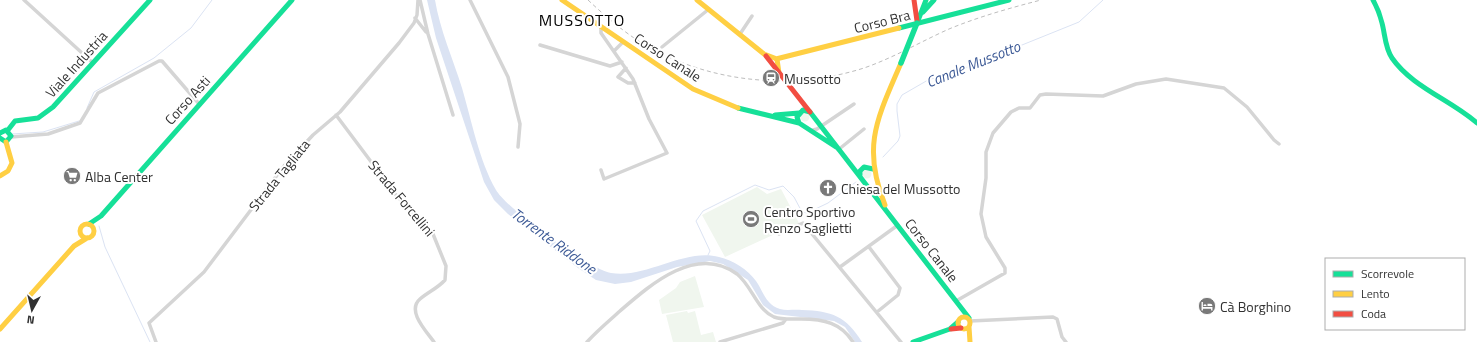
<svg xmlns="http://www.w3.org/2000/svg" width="1477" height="342" viewBox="0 0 1477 342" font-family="'Titillium Web',sans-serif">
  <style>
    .green { fill: #f0f6ee }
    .water { fill: #dbe3f3 }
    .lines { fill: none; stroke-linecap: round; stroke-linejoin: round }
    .stream { stroke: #dbe3f3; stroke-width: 1 }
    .street { stroke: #d5d5d5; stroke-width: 3.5 }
    .fast { stroke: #16e098; stroke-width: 5 }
    .slow { stroke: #ffcf43; stroke-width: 5 }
    .jam { stroke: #f24e42; stroke-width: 5 }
    .rail { stroke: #bdbdbd; stroke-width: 1; stroke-dasharray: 4 3; stroke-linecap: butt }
    .fast-bridge { stroke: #16e098; stroke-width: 5.5 }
    .labels { text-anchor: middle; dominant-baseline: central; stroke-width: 4; stroke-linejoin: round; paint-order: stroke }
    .street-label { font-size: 14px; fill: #313131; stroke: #fff }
    .poi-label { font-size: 14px; fill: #313131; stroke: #fff; text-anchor: start }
    .water-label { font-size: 15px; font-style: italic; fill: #3d5a96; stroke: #fff }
    .quarter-label { font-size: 16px; letter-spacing: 1px; fill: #000; stroke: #fff }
  </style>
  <rect width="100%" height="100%" fill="#fff"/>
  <path class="green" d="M800.5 117a4.5 4.5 0 1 1 9 0a4.5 4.5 0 1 1-9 0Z
    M862.5 174a4.5 4.5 0 1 1 9 0a4.5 4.5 0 1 1-9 0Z
    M757,187L767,194L781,189L799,223L725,257L702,215Z
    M695,276L704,307L662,314L659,300L676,288L680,282Z
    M687,311L688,313L695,311L701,335L713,332L716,342H673L666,315Z"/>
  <path class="water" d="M427,0H435C440,30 453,59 462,88C472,122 479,160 496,190C507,209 590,270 611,273C646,279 684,248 719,257C733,260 748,270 756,281C763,291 766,305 780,309C787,311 794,309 802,310C832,311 846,316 862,342H855L845,327L834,321L775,314L763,305L748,280L723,264L710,261L677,267L631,282L615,284L596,280L578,268L508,214L494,200L484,182L436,38Z"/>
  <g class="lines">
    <path class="stream" d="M87,108L94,92L154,58L191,28L212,0
      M12,134L43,132L79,121
      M883,157L898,141L900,136L897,111V104L902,95L928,80L960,70L1079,22L1103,0
      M99,226L105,247L150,342
      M708,255L710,251L696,221L703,211L755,185L769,190L783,186L794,197L802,212L807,213L828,203L856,182"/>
    <path class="street" d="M24,0L93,63
      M420,0L428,34L453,115
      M470,0L508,77L520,124L518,147
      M415,18L426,32
      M740,34L752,16
      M540,45L610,66L622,62
      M662,47L709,9
      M615,50L623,42
      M626,68L618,77L628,83H635
      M336,115L396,195L433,234L446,266L445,280C438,288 428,292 420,299C406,311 427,332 434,342
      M813,130L817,129L854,104
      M11,137L48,134L80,123L98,93L159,61H162L200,105
      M838,150L864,129
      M601,170L604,179L667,153L649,119L633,79L601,33V27
      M779,234L803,223L901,342
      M869,247L900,288L898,295L877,312
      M840,267L898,225
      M956,301L1005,273V268L986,237L981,214L986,178V152L993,133L1011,112L1019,108H1030L1040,95L1046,94L1103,96L1136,84L1166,79L1224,88L1247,107L1274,140L1279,144
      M970,321L1053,317L1057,319L1062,337L1066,342
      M156,342L149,323L204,272L284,166L313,135L340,112L399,43L414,23L417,15L418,0
      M587,342C597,331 609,321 620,311C650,285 696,244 737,274C752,286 757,310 774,317C783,320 792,319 801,319C824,319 841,323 853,342
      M720,342L783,323L786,319"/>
    <path class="fast" d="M1373,0C1377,7 1380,15 1382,23C1385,34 1385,48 1392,58C1412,87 1451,100 1477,123
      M923,12L934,0
      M917,23L926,0
      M899,28L1009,0
      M738,108L799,123L836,147
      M775,115L799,113
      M799,123L797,117L803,110L810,112L969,318
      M8,130L15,121L38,118L53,107L150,0
      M0,133L6,130L11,136L6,142L0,138
      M860,175V171L864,167L873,169
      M89,224L101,216L292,0
      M913,342L950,329L958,322"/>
    <path class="slow" d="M562,0L693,89L738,108
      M697,0L764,54L777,59L779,73
      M776,59L899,28
      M0,176L8,171L12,163L6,142
      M885,205C861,146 878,117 901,63
      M80 231a7 7 0 1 1 14 0a7 7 0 1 1-14 0Z
      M958 323a6 6 0 1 1 12 0a6 6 0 1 1-12 0Z
      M969,327L970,342
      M0,329L74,246L87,238"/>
    <path class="jam" d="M914,0L917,21
      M766,56L810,112
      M951,329L961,328"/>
    <path class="rail" d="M588,0C603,14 619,28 637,40C703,82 789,92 864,68C893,58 920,42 949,29C978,17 1010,8 1041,0"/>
    <path class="fast-bridge" d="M901,63L917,23"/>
  </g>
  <defs>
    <symbol id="station-disc" viewBox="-11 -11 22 22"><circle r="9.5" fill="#797979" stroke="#fff"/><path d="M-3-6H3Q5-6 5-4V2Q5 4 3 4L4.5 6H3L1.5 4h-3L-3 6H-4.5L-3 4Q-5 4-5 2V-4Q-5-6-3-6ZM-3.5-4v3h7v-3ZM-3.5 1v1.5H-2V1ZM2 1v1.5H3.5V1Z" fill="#fff"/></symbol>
    <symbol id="supermarket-disc" viewBox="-11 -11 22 22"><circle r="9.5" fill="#797979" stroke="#fff"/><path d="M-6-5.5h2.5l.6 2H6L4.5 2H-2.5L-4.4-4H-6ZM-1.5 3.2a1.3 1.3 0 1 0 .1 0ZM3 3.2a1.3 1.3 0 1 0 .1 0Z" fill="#fff"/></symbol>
    <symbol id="church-disc" viewBox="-11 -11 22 22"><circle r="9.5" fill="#797979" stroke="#fff"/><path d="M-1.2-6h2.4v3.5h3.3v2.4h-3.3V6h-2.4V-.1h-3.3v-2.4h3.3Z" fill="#fff"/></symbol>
    <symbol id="stadium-disc" viewBox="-11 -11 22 22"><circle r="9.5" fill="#797979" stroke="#fff"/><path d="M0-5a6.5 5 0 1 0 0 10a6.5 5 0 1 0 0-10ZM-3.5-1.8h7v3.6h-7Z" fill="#fff"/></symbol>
    <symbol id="hotel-disc" viewBox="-11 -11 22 22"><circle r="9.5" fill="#797979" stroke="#fff"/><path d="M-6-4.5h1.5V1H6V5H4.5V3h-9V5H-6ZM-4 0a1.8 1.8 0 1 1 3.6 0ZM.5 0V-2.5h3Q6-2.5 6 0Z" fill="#fff"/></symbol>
  </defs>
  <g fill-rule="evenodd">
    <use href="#station-disc" x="761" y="68" width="20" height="20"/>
    <use href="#supermarket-disc" x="62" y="166" width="20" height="20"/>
    <use href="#church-disc" x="818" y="178" width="20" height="20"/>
    <use href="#stadium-disc" x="741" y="209" width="20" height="20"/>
    <use href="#hotel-disc" x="1197" y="296" width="20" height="20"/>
  </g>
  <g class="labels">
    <g class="street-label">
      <text transform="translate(882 21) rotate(-14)">Corso Bra</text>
      <text transform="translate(668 57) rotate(33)">Corso Canale</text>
      <text transform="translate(76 64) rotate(-48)">Viale Industria</text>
      <text transform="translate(187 100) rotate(-48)">Corso Asti</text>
      <text transform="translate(279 175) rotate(-51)">Strada Tagliata</text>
      <text transform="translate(402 198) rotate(50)">Strada Forcellini</text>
      <text transform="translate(932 250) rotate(52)">Corso Canale</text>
    </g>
    <g class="poi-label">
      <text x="784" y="78">Mussotto</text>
      <text x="85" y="176">Alba Center</text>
      <text x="841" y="188">Chiesa del Mussotto</text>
      <text x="764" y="211">Centro Sportivo<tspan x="764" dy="16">Renzo Saglietti</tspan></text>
      <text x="1220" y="306">Cà Borghino</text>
    </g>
    <g class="water-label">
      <text transform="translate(973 64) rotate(-22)">Canale Mussotto</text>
      <text transform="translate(554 241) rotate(36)">Torrente Riddone</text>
    </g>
    <g class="quarter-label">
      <text x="582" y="20">MUSSOTTO</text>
    </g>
  </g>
  <rect x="1325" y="258" width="140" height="72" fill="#ffffff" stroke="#adadad"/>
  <rect x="1333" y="271" width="20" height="6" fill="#16e098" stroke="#adadad"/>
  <text x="1361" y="278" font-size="12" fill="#313131">Scorrevole</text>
  <rect x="1333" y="291" width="20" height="6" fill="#ffcf43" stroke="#adadad"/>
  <text x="1361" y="298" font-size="12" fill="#313131">Lento</text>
  <rect x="1333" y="311" width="20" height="6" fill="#f24e42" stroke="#adadad"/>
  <text x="1361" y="318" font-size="12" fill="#313131">Coda</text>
  <g transform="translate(32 310) rotate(188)" stroke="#ffffff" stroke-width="3" paint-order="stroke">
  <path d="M0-3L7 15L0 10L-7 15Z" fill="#313131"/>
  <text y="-6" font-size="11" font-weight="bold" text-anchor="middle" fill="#313131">N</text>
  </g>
</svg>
